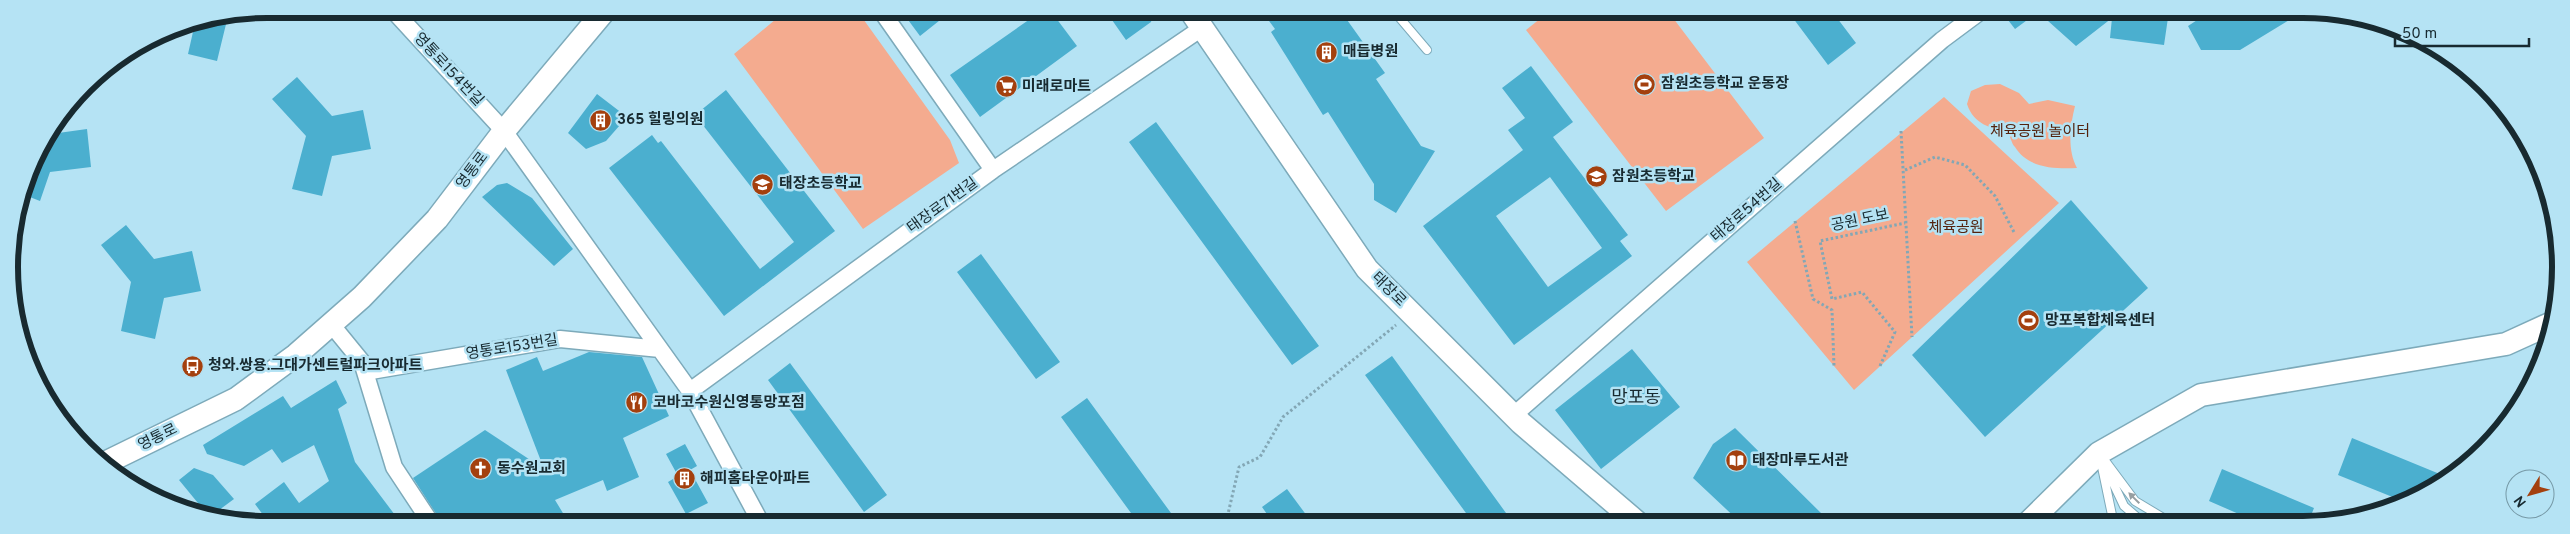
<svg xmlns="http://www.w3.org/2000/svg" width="2570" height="534" viewBox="0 0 2570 534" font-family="Overpass,'Noto Sans KR',sans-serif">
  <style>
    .green { fill: #f4ab8f }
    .building { fill: #4bafcf; fill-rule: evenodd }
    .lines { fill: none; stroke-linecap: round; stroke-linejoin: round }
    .lane-casing { stroke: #7daaba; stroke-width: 10 }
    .street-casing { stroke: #7daaba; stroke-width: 19 }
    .secondary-casing { stroke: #7daaba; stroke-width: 25 }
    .path { stroke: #83a7b5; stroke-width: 3; stroke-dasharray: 2.5 2.5; stroke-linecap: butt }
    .lane { stroke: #fff; stroke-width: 8 }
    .street { stroke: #fff; stroke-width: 16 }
    .secondary { stroke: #fff; stroke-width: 22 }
    .oneway { fill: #979fa2 }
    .labels { text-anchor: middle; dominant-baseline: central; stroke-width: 5; stroke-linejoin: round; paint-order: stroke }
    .poi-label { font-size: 15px; font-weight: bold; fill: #182a30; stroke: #b5e3f4; text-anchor: start }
    .street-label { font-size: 15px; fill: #182a30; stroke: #b5e3f4 }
    .park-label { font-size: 15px; fill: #54230e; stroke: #b5e3f4 }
    .quarter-label { font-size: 18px; fill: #182a30; stroke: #b5e3f4 }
    .rim { fill: none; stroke: #182a30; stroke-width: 6 }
  </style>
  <rect width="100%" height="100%" fill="#b5e3f4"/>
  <path class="green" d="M788,9H856L950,140L959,163L863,229L734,54Z
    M1551,10H1667L1764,138L1666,211L1526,30Z
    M2000,84L2019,93L2029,104L2048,100L2075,106C2070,126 2067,149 2077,168C2054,169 2028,168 2015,147C2011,143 2011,137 2008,133C1990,127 1974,125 1967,104L1971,91L1985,85Z
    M1944,97L2059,203L1854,390L1747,262Z"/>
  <path class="building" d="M900,9H954L920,36Z
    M1043,10H1050L1077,46L980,117L950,75Z
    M1105,10H1154L1151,22L1126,40Z
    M1261,10H1340L1385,73L1376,79L1421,146L1435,151L1396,213L1374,200V184L1328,112L1323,115L1271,32L1275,29Z
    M1787,10H1831L1856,43L1828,65Z
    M2001,11H2169L2164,45L2110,38L2112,18L2076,46L2038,12L2015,29Z
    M2211,11H2304L2240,50H2201L2188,26Z
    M228,16L217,61L188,54L195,23Z
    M1531,66L1573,122L1553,137L1628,235L1620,241L1632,256L1514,345L1423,226L1523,150L1508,130L1525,118L1502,88ZM1550,177L1602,248L1548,287L1496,216Z
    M297,77L332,116L363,110L371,149L332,156L322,196L292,189L306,136L272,99Z
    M726,90L835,231L724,316L609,168L652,135L658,143L661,141L760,269L794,242L695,115Z
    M597,94L627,117L606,141L586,149L568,133Z
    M1156,122L1319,346L1292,365L1129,142Z
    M87,129L91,167L50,172L40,201L22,194L29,168L51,134Z
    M507,183L532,198L573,249L554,266L482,197L497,185Z
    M2071,200L2148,288L1985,437L1912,355Z
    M126,225L154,259L192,251L201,291L164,298L155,339L121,331L131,282L101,245Z
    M981,254L1060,362L1036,379L957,272Z
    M1632,349L1680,407L1601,469L1555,410Z
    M589,352L642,357L669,416L623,438L639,477L607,491L603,480L555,500L569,523H442L413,478L485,430L544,469L506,370L537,357L543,371Z
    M1392,356L1514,524H1474L1365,375Z
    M790,363L887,495L864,512L768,380Z
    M336,380L347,403L338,409L355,462L401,523H269L255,504L284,482L299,503L329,481L314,445L282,463L272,449L244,466L207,454L203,445L283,396L291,408Z
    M1087,398L1179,524H1139L1061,417Z
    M1735,428L1823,515L1814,524H1742L1693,478L1713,444Z
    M2352,438L2447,477L2417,499L2392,506L2395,498L2338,475Z
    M685,444L697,466L690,470L708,503L686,514L668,482L678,476L666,454Z
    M194,468L213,475L234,499L211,516L207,514L179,480Z
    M2222,469L2314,508L2308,523L2296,518L2293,525H2264L2209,501Z
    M1287,489L1313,524H1274L1262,507Z"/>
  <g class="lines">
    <defs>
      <path id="lane" d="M1393,10L1427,50
        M2100,454L2135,501L2175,525
        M2102,467L2112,515L2124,525
        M2106,468L2124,506L2146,525"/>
      <path id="street" d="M392,9L504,131L690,391L761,523
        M880,9L993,170
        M331,324L362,362L394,467L431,523
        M365,372L560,339L660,349
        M690,391L993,170L1202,28
        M1514,415L1942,40L1981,11"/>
      <path id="secondary" d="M1190,10L1367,269L1521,423L1639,524
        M105,463L236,399L296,355L362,297L437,219L504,131L606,9
        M2027,524L2099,453L2201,395L2506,344L2552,323"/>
    </defs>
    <use href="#lane" class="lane-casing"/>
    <use href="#street" class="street-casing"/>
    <use href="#secondary" class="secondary-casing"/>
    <path class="path" d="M1901,131L1912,337
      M1905,170L1935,157L1965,165L1995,196L2015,234
      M1795,221L1813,299L1832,310L1834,366
      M1880,366L1895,332L1862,292L1832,299L1820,241L1905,223
      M1204,524L1227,518L1239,467L1260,457L1283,417L1396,325"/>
    <use href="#lane" class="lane"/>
    <use href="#street" class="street"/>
    <use href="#secondary" class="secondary"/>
  </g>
  <defs><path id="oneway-solid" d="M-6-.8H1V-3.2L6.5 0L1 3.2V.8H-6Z" transform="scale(1.25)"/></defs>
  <use class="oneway" href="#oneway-solid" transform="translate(2134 498) rotate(-135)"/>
  <defs>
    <symbol id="building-disc" viewBox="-11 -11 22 22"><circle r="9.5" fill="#a4400e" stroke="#b5e3f4"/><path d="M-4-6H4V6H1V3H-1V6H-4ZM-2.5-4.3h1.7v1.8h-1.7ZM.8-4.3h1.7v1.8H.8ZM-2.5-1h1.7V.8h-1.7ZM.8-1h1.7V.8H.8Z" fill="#fff"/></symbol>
    <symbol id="stadium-disc" viewBox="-11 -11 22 22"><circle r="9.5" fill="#a4400e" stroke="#b5e3f4"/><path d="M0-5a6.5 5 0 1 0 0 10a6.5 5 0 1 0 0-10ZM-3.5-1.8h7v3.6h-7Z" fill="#fff"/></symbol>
    <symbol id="supermarket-disc" viewBox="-11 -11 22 22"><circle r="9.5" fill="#a4400e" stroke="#b5e3f4"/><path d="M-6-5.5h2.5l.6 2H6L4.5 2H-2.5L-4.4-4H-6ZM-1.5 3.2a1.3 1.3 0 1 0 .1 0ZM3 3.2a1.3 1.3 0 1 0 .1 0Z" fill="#fff"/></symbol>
    <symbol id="school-disc" viewBox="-11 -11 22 22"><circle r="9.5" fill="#a4400e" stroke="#b5e3f4"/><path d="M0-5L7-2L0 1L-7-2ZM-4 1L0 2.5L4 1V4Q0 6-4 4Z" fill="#fff"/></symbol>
    <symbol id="bus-disc" viewBox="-11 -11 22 22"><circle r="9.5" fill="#a4400e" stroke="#b5e3f4"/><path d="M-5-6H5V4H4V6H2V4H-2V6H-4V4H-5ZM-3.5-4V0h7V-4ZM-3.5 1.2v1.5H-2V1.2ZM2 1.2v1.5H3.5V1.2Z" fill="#fff"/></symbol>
    <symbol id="restaurant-disc" viewBox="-11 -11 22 22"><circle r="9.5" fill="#a4400e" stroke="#b5e3f4"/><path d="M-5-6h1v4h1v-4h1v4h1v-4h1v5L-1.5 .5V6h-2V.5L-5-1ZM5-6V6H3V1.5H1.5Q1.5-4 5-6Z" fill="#fff"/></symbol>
    <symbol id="library-disc" viewBox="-11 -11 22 22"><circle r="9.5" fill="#a4400e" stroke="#b5e3f4"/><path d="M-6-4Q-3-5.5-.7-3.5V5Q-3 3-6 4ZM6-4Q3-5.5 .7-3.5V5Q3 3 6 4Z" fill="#fff"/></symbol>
    <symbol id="church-disc" viewBox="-11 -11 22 22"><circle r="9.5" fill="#a4400e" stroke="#b5e3f4"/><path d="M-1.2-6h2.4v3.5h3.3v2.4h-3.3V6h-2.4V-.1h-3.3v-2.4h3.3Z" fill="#fff"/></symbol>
  </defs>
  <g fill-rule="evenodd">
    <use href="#building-disc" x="1314" y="40" width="25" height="25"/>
    <use href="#stadium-disc" x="1632" y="72" width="25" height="25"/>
    <use href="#supermarket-disc" x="994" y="74" width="25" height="25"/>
    <use href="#building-disc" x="588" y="108" width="25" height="25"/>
    <use href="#school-disc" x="1584" y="164" width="25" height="25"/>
    <use href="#school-disc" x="750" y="172" width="25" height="25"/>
    <use href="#stadium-disc" x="2016" y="308" width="25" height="25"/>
    <use href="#bus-disc" x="180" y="354" width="25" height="25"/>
    <use href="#restaurant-disc" x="624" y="390" width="25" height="25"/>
    <use href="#library-disc" x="1724" y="448" width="25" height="25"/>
    <use href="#church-disc" x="468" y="456" width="25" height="25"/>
    <use href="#building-disc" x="672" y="466" width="25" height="25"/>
  </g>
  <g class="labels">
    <g class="poi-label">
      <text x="1343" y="52">매듭병원</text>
      <text x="1661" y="84">잠원초등학교 운동장</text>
      <text x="1022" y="87">미래로마트</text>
      <text x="617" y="120">365 힐링의원</text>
      <text x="1612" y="177">잠원초등학교</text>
      <text x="779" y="184">태장초등학교</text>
      <text x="2045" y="321">망포복합체육센터</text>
      <text x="208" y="366">청와.쌍용.그대가센트럴파크아파트</text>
      <text x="653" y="403">코바코수원신영통망포점</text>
      <text x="1752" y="461">태장마루도서관</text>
      <text x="497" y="469">동수원교회</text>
      <text x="700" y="479">해피홈타운아파트</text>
    </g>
    <g class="street-label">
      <text transform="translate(448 70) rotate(47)">영통로154번길</text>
      <text transform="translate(473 171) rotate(-53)">영통로</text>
      <text transform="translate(943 206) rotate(-36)">태장로71번길</text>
      <text transform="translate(1747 211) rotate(-41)">태장로54번길</text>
      <text transform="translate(1860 221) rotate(-12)">공원 도보</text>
      <text transform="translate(1388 290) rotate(45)">태장로</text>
      <text transform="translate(512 348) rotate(-9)">영통로153번길</text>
      <text transform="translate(158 438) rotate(-26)">영통로</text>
    </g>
    <g class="park-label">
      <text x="2040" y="132">체육공원 놀이터</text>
      <text x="1956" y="228">체육공원</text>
    </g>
    <g class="quarter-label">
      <text x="1636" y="398">망포동</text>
    </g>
  </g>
  <path d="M0 0H2570V534H0ZM267 18H2303A249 249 0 0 1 2552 267V267A249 249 0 0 1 2303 516H267A249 249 0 0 1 18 267V267A249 249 0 0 1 267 18Z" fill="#b5e3f4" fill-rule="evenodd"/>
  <path class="rim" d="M267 18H2303A249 249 0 0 1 2552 267V267A249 249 0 0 1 2303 516H267A249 249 0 0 1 18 267V267A249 249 0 0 1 267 18Z"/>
  <g transform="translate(2530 494) rotate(233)"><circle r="24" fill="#b5e3f4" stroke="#7699a6"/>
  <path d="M0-4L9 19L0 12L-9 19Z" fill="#a4400e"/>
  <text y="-8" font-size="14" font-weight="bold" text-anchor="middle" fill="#182a30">N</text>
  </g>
  <path d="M2395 38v8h134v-8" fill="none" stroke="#182a30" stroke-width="2.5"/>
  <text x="2402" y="38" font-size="15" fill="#182a30" stroke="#b5e3f4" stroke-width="4" paint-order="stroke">50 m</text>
</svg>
